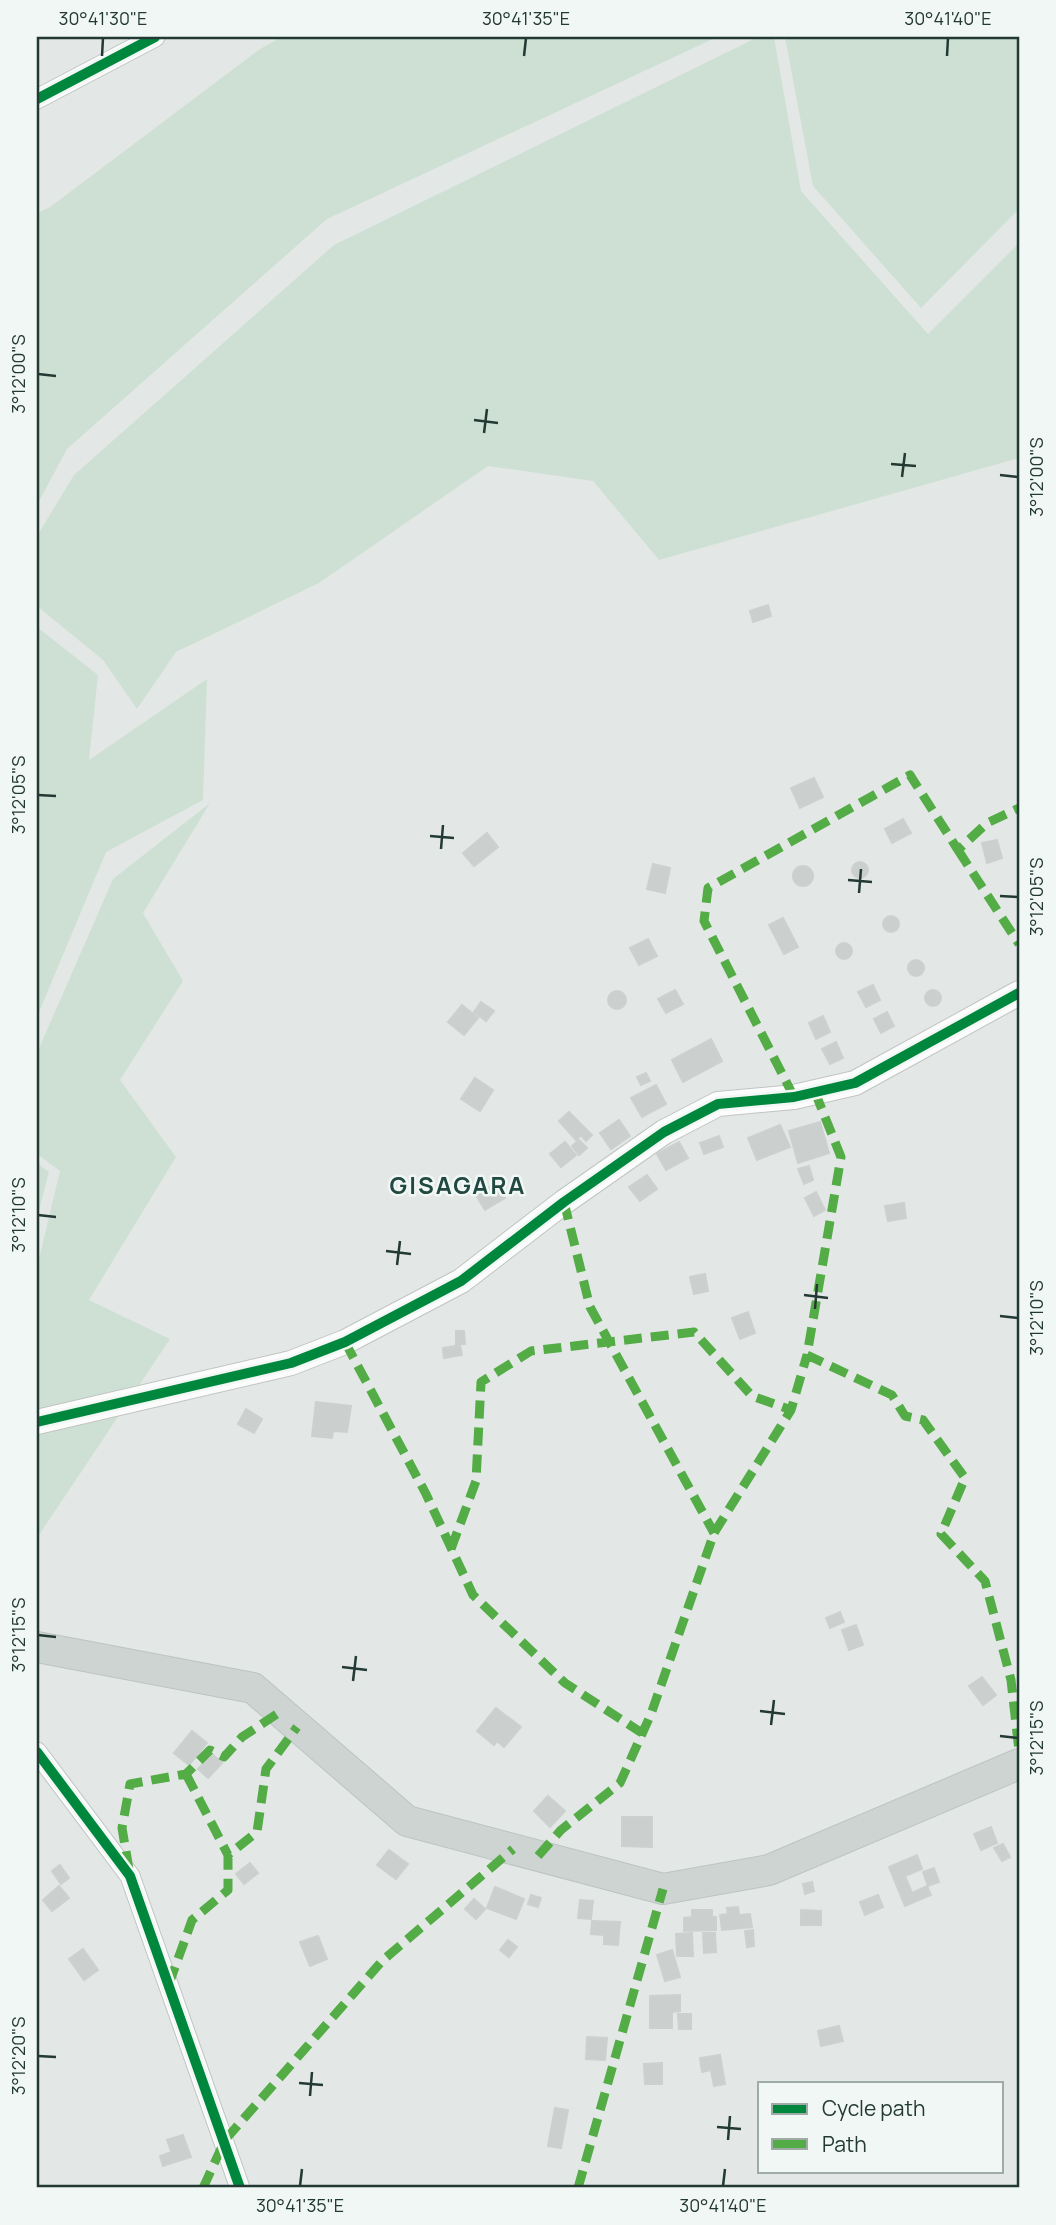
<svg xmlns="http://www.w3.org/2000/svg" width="1056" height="2225" viewBox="0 0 1056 2225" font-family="Manrope,sans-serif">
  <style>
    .green { fill: #cee0d4 }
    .building { fill: #cbcfce; stroke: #ccd1cf; stroke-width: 2 }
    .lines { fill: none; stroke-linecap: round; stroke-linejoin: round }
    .minor-casing { stroke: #c0c5c3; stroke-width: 21 }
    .tertiary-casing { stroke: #c0c5c3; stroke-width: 26 }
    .primary-casing { stroke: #bcc4c2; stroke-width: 32 }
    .minor { stroke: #fbfcfb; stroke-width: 19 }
    .tertiary { stroke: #fbfcfb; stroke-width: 24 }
    .primary { stroke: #ced4d2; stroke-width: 30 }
    .quiet { stroke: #53ac45; stroke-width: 9; stroke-dasharray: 18 9; stroke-linecap: butt }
    .cycleway-casing { stroke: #f1f7f4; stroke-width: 15 }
    .cycleway { stroke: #00873e; stroke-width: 10 }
    .ticks { fill: none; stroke: #233934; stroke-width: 2.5 }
    .labels { text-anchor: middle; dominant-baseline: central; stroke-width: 5; stroke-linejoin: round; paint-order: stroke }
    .district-label { font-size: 24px; font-weight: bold; letter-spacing: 2px; fill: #214941; stroke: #f1f7f4 }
    .neatline { fill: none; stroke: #233934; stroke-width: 2.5 }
    .ticks-label { font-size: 18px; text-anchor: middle; fill: #233934 }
  </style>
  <rect width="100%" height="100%" fill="#e3e8e6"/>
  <path class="green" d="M282,37H717L327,219L67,449L37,505V213L50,207L260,49Z
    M758,37H774L801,191L928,334L1019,243V458L659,560L593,481L488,466L319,583L176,652L137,709L103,660L37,606V536L74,475L334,245Z
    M785,37H1019V209L921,308L813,186Z
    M37,627L98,675L89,760L207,679L203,800L106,852L37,1017Z
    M210,803L143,913L183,981L120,1080L176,1157L89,1300L170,1339L37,1538V1267L60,1171L37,1154V1053L113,879Z
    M37,1163L49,1172L37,1218Z"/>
  <path class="building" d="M768,605L771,616L753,622L750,611Z
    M814,778L823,797L800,808L791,788Z
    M903,819L911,833L892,843L885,829Z
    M487,833L498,847L474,866L463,853Z
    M997,840L1002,858L987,863L982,843Z
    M852 870a8 8 0 1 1 16 0a8 8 0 1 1-16 0Z
    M653,864L670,868L665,893L647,889Z
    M793 876a10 10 0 1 1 20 0a10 10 0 1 1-20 0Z
    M883 924a8 8 0 1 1 16 0a8 8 0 1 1-16 0Z
    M783,918L798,947L784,954L769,925Z
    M648,939L657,956L639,965L630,948Z
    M836 951a8 8 0 1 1 16 0a8 8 0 1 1-16 0Z
    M908 968a8 8 0 1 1 16 0a8 8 0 1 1-16 0Z
    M873,985L880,1000L866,1007L858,992Z
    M925 998a8 8 0 1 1 16 0a8 8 0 1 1-16 0Z
    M675,990L683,1004L666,1013L658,999Z
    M608 1000a9 9 0 1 1 18 0a9 9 0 1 1-18 0Z
    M481,1002L494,1011L486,1021L474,1012Z
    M462,1005L478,1018L464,1035L448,1022Z
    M887,1012L894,1026L881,1033L874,1019Z
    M823,1016L830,1032L816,1039L809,1023Z
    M711,1039L722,1061L683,1082L672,1060Z
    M836,1042L843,1058L830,1064L822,1049Z
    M646,1073L650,1081L641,1085L637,1077Z
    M475,1078L493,1090L480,1111L461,1099Z
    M656,1085L666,1104L642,1117L631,1098Z
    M569,1112L592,1135L586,1141L581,1135L576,1140L559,1121Z
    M619,1120L630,1136L611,1149L600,1133Z
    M820,1122L829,1153L798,1163L789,1131Z
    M780,1125L790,1147L757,1160L748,1138Z
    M719,1136L723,1147L704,1154L700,1143Z
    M579,1140L587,1148L579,1155L572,1146Z
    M565,1142L576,1155L561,1167L550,1154Z
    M679,1142L688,1158L666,1170L657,1154Z
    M809,1166L813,1180L804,1184L798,1169Z
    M647,1175L657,1189L640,1201L629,1187Z
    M496,1183L505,1198L485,1210L476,1195Z
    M816,1192L825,1210L814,1216L805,1198Z
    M904,1203L906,1218L888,1221L885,1206Z
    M705,1274L708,1291L694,1294L690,1277Z
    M748,1312L755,1333L740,1339L732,1318Z
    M456,1331H464L465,1344H456Z
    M460,1345L462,1355L444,1358L443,1348Z
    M316,1402L351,1406L347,1432L333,1431L332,1438L312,1436Z
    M246,1409L262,1419L254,1433L238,1424Z
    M840,1612L844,1622L830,1628L826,1618Z
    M856,1625L863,1645L849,1650L842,1630Z
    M982,1677L996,1695L983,1705L969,1686Z
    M496,1708L521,1727L504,1747L497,1741L494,1745L477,1731Z
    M192,1731L207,1743L189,1765L174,1753Z
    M212,1754L222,1763L208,1778L198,1769Z
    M548,1796L565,1811L550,1827L534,1811Z
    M622,1817H652V1847L622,1846Z
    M991,1827L997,1843L981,1850L974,1834Z
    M1003,1844L1010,1857L1002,1861L994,1848Z
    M389,1850L408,1864L396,1879L377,1865Z
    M917,1855L922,1869L905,1876L912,1893L927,1886L931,1895L905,1906L889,1867Z
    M250,1863L258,1873L244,1884L236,1874Z
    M60,1865L69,1878L61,1884L52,1871Z
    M934,1868L939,1882L928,1886L923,1872Z
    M812,1882L814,1891L805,1894L803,1884Z
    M59,1886L69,1898L52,1911L43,1900Z
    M495,1887L524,1899L516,1919L487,1908Z
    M531,1895L541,1898L538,1907L528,1904Z
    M878,1895L883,1907L865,1915L860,1902Z
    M474,1899L485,1909L476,1919L465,1909Z
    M580,1900L593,1901L591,1919L578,1918Z
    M738,1907L739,1915L750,1914L752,1927L722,1930L720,1915L728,1914L727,1908Z
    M692,1910H712V1917H716V1930L684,1931V1918L692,1917Z
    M801,1910L821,1911V1925H801Z
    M592,1921L620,1922L618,1945L604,1944V1935L591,1934Z
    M753,1930L754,1946L747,1947L745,1931Z
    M692,1933L693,1956H677L676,1934Z
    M703,1933H715L716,1952L704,1953Z
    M318,1936L327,1959L310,1966L300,1942Z
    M508,1940L517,1947L509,1957L500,1950Z
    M83,1949L98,1970L84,1980L69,1959Z
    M672,1950L680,1977L665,1981L657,1955Z
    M680,1995V2011L672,2012V2028H650V1996Z
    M678,2014H691V2029H679Z
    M839,2026L843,2041L821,2046L818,2031Z
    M587,2037L607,2038L605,2060L586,2059Z
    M720,2055L725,2084L714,2086L711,2070L702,2072L700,2058Z
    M662,2063V2084H645L644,2064Z
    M555,2108L568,2110L561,2148L548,2146Z
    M183,2135L191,2157L175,2162L167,2140Z
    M171,2152L175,2162L163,2166L160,2156Z"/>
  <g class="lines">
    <defs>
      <path id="minor" d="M37,99L155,37
        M37,1752L130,1876L240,2188"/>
      <path id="tertiary" d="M37,1422L291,1363L345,1342L461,1281L564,1202L664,1132L718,1104L794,1097L855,1083L1019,993"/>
      <path id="primary" d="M37,1647L253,1688L407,1821L663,1889L769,1870L1019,1764"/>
    </defs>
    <use href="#minor" class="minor-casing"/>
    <use href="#tertiary" class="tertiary-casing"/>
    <use href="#primary" class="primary-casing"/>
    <use href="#minor" class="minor"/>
    <use href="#tertiary" class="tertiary"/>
    <use href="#primary" class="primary"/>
    <path class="quiet" d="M958,850L1019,944
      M815,1092L841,1157L807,1355L892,1395L905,1416L923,1420L965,1478L941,1534L985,1581L1011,1680L1019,1751
      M794,1097L704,921L708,888L910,775L958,850L987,823L1019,808
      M564,1202L590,1307L714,1533
      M345,1342L426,1494L473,1595L565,1683L642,1733
      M451,1549L476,1481L481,1382L531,1351L694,1332L752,1396L791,1410
      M186,1774L228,1855
      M538,1856L561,1830L620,1783L651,1714L714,1533L791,1410L807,1355
      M129,1869L122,1828L130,1784L186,1774L210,1750L224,1757L242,1737L280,1712
      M169,1984L192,1920L228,1890V1855L257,1832L266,1769L297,1727
      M203,2188L225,2140L382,1961L513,1849
      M578,2188L663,1889"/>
    <defs>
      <path id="cycleway" d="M37,99L155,37
        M37,1422L291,1363L345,1342L461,1281L564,1202L664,1132L718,1104L794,1097L855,1083L1019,993
        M37,1752L130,1876L240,2188"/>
    </defs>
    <use href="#cycleway" class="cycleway-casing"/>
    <use href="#cycleway" class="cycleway"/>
  </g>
  <path class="ticks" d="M102,56L103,38M524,56L526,38M947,56L948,38M38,374L56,376M474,420L498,423M484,433L487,409M891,464L916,466M1000,475L1018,477M902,477L905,453M38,795L56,796M430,836L454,838M441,849L443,825M848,880L872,882M859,893L861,869M1000,896L1018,897M38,1215L56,1217M386,1251L411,1254M397,1265L400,1241M804,1295L828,1298M815,1309L817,1284M1000,1316L1018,1318M38,1635L56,1637M342,1667L367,1670M353,1681L356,1656M760,1711L785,1714M771,1725L774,1700M1000,1736L1018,1738M38,2056L56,2057M299,2083L323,2085M310,2096L312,2072M717,2127L741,2129M728,2140L730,2116M300,2186L302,2169M723,2186L725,2169"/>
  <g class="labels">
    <g class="district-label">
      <text x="458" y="1184">GISAGARA</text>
    </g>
  </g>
  <rect width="1056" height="2225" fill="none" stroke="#f1f7f4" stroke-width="77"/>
  <rect x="758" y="2082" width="245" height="91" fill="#f1f7f4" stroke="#9faba7" stroke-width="2"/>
  <rect x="772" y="2104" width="35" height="10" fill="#00873e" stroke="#9faba7" stroke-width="2"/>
  <text x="822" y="2116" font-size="21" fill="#233934">Cycle path</text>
  <rect x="772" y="2139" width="35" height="10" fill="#53ac45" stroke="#9faba7" stroke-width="2"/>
  <text x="822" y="2152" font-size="21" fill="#233934">Path</text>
  <rect x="38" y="38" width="980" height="2148" class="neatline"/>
  <g class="ticks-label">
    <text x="103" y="25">30°41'30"E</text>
    <text x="526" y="25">30°41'35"E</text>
    <text x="948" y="25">30°41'40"E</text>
    <text transform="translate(19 374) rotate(-90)" y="6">3°12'00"S</text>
    <text transform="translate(1037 477) rotate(-90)" y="6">3°12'00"S</text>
    <text transform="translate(19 795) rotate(-90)" y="6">3°12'05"S</text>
    <text transform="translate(1037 897) rotate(-90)" y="6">3°12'05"S</text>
    <text transform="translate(19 1215) rotate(-90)" y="6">3°12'10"S</text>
    <text transform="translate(1037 1318) rotate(-90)" y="6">3°12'10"S</text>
    <text transform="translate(19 1635) rotate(-90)" y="6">3°12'15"S</text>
    <text transform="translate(1037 1738) rotate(-90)" y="6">3°12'15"S</text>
    <text transform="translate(19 2056) rotate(-90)" y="6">3°12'20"S</text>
    <text x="300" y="2212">30°41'35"E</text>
    <text x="723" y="2212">30°41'40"E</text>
  </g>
</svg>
